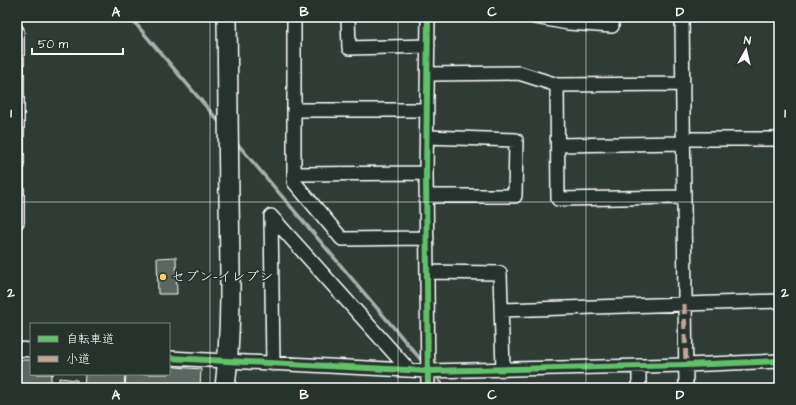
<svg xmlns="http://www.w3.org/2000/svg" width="796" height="405" viewBox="0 0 796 405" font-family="'Architects Daughter','Klee One',sans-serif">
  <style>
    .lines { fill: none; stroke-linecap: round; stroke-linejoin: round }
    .stream { stroke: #a9afac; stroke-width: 3.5 }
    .building { fill: #5b6661; stroke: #fff }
    .street-casing { stroke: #fff; stroke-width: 16 }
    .secondary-casing { stroke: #fff; stroke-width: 22 }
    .street { stroke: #26332d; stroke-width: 13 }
    .secondary { stroke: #26332d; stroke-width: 19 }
    .quiet { stroke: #c0a59a; stroke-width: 5; stroke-dasharray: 10 5; stroke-linecap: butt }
    .cycleway-casing { stroke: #26332d; stroke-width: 8 }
    .cycleway { stroke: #61c268; stroke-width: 6 }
    .grid { fill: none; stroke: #fff; stroke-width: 1; stroke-opacity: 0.55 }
    .poi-dot { fill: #ffd166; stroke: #26332d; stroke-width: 1.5 }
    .labels { text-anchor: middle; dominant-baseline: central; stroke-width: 3.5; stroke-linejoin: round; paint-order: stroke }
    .poi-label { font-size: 14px; fill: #fff; stroke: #26332d; text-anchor: start }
    .neatline { fill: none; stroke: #fff; stroke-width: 1.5 }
    .grid-label { font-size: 13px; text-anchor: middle; font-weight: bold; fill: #fff }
  </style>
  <rect width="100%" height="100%" fill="#2f3b35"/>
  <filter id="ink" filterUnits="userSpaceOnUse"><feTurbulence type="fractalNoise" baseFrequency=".025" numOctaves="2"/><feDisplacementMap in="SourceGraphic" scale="8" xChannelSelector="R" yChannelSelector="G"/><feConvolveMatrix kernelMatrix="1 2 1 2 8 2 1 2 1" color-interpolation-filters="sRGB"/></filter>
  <g filter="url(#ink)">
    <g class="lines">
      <path class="stream" d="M130,17L221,124
        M235,141L422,361
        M439,380L445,388"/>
    </g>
    <path class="building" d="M176,257L177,294H158L157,258Z
      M17,360H31V374H54L51,375V388H17Z
      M169,365H175V367L201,369L200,388H125L126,374H169Z
      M85,374H125L124,388H84Z
      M59,378L77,380V388L59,387Z"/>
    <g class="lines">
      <defs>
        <path id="street" d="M294,17V174L426,173
          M348,17L349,48L428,46
          M535,17L568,23L612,26V17
          M682,17L686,388
          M17,31V222
          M428,74L519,73L557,85L683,84
          M557,85L558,199L683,197
          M294,110H427
          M683,139H779
          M558,145L683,143
          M294,174V182L342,239L427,238
          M427,196H515L516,140L427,137
          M427,272L500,273L503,369
          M501,310L779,301
          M17,349L31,350
          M169,358L427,371L686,365L779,361
          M273,364L271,216L409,370
          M639,366V388
          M428,388L426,173L428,17H431"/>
        <path id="secondary" d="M225,388C232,325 230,262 229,200C228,139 228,78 227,17"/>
      </defs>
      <use href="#street" class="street-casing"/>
      <use href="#secondary" class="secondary-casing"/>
      <use href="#street" class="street"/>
      <use href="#secondary" class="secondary"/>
      <path class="quiet" d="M684,304L686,365"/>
      <defs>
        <path id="cycleway" d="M169,358L427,371L686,365L779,361
          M428,388L426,173L428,17H431"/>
      </defs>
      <use href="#cycleway" class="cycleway-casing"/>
      <use href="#cycleway" class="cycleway"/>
    </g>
  </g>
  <path class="grid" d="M210,17V388M398,17V388M586,17V388M17,202H779"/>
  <circle class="poi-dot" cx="163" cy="277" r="4"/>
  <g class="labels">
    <g class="poi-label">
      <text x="171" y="277">セブン-イレブン</text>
    </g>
  </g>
  <rect width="796" height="405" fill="none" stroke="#26332d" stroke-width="44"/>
  <rect x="30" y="323" width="140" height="52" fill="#26332d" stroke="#7d8581"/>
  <rect x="38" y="336" width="20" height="6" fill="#61c268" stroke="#7d8581"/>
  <text x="66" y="343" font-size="12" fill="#ffffff">自転車道</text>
  <rect x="38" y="356" width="20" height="6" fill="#c0a59a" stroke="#7d8581"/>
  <text x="66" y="363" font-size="12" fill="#ffffff">小道</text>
  <g transform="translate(746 50) rotate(8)" stroke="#26332d" stroke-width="3" paint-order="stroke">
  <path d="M0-3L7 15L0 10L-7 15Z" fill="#ffffff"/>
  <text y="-6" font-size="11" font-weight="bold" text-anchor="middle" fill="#ffffff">N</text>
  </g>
  <path d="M32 48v6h91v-6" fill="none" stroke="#ffffff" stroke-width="2"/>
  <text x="38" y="48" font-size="12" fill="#ffffff" stroke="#26332d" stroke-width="3" paint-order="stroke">50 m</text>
  <rect x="22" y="22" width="752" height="361" class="neatline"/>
  <g class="grid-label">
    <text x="116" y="16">A</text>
    <text x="304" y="16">B</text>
    <text x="492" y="16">C</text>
    <text x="680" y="16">D</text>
    <text x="11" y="117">1</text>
    <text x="785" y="117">1</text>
    <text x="11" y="297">2</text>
    <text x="785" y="297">2</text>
    <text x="116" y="399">A</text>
    <text x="304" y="399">B</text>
    <text x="492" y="399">C</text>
    <text x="680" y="399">D</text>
  </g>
</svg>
